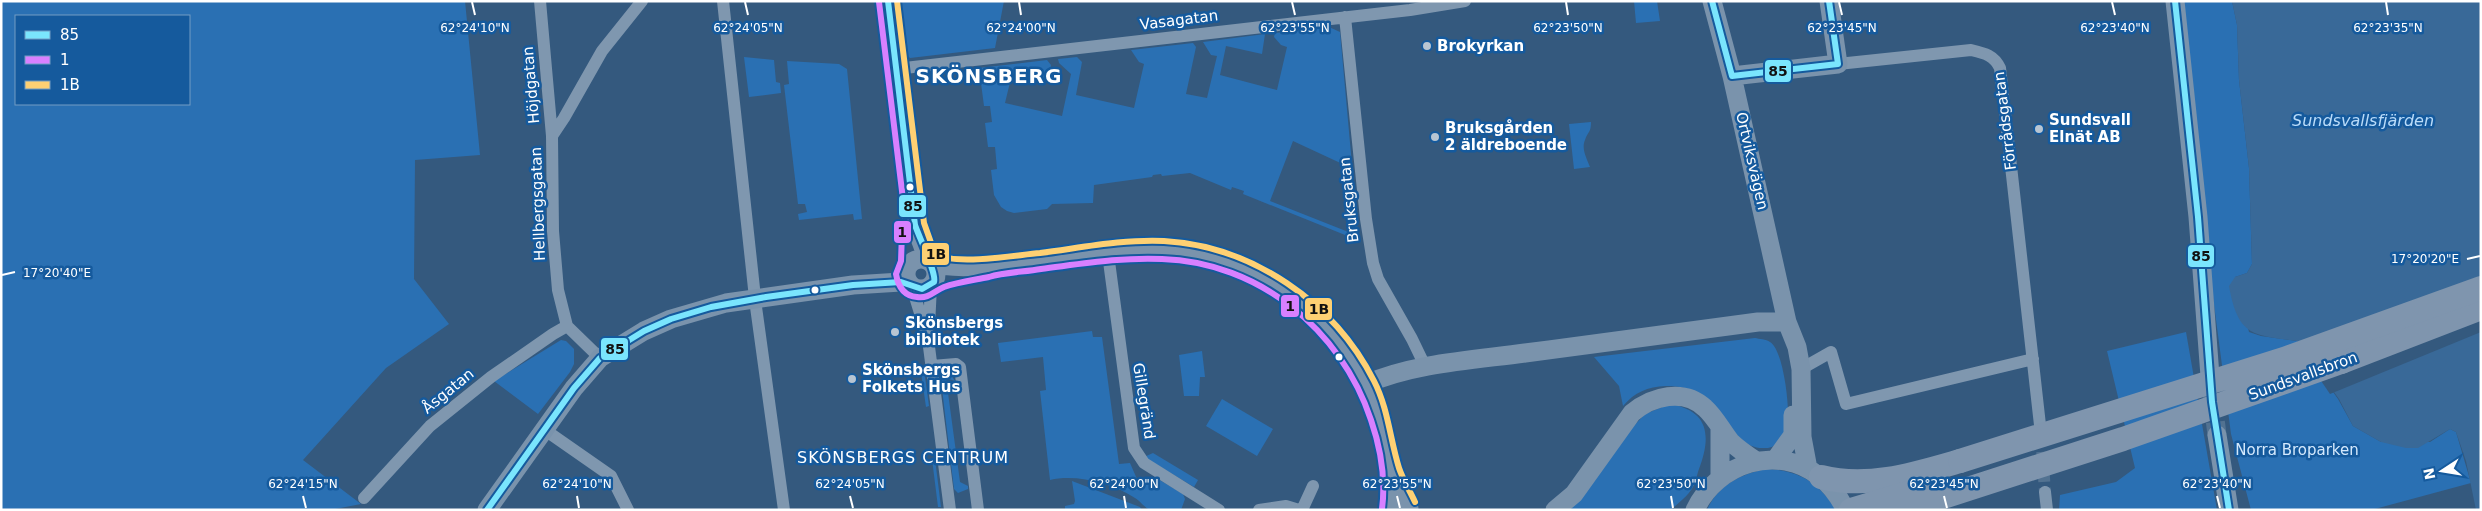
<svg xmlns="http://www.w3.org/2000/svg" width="2482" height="511" viewBox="0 0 2482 511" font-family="'DejaVu Sans',sans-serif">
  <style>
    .green { fill: #2a70b3; fill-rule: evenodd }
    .water { fill: #396998 }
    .pier { fill: #34597e }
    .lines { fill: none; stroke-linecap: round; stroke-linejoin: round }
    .street-tunnel { stroke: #527291; stroke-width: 12; stroke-dasharray: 12 6; stroke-linecap: butt }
    .secondary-tunnel { stroke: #527291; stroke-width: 19; stroke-dasharray: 19 9; stroke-linecap: butt }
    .street { stroke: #7f97af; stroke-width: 12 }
    .secondary { stroke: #7a93ac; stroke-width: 19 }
    .highway { stroke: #7f95ae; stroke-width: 24 }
    .highway-bridge { stroke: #7f95ae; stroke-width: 24 }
    .bus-1-casing { stroke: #155a9d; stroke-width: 10 }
    .bus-2-casing { stroke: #155a9d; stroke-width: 10 }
    .bus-3-casing { stroke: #155a9d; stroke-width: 10 }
    .bus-1 { stroke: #7ae5fd; stroke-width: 6 }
    .bus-2 { stroke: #d880ff; stroke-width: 6 }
    .bus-3 { stroke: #fed073; stroke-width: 6 }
    .ticks { fill: none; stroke: #fff; stroke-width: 2 }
    .poi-dot { fill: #b8c5d2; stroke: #155a9d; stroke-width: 2 }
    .bus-dot { fill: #fff; stroke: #155a9d; stroke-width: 2 }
    .labels { text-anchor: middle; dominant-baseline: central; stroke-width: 5; stroke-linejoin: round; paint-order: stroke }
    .street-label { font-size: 15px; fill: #fff; stroke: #155a9d }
    .poi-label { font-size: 15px; font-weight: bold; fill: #fff; stroke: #155a9d; text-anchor: start }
    .park-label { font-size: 15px; fill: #d4e9fd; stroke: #155a9d }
    .water-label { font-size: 16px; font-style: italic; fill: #b9dbf9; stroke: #155a9d }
    .neighbourhood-label { font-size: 16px; letter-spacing: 1px; fill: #fff; stroke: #155a9d }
    .district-label { font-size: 20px; font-weight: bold; letter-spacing: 1px; fill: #fff; stroke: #155a9d }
    .ticks-label { font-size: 12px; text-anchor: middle; fill: #fff; stroke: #155a9d; stroke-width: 5; stroke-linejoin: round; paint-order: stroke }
    .line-badge { stroke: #155a9d; stroke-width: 2 }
    .pale-badge-label { font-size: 14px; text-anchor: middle; font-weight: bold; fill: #111 }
  </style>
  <rect width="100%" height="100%" fill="#34597e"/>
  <path class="green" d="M1,1H465L480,155L415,160L414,279L449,324L386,368L303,460L361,504L330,510H1ZM16,16H189V104H16Z
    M900,1H1004L995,48L910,58L907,55Z
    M1634,1H1657L1660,21L1636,23Z
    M2182,1H2232L2237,25L2239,80L2249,168L2252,264L2247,273L2235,277L2249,332L2261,336L2297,341L2338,399L2353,426L2381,442H2430L2450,429L2456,432L2471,483L2371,510H2251L2231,434L2207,251Z
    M1329,27L1340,32L1353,176L1347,175L1349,167L1293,141L1270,201L1351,233L1353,225L1358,227L1360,241L1243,194L1244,191L1232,187L1231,190L1190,173L1162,176L1161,174L1153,175L1152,177L1094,185L1093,203L1052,204L1047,209L1014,213L1007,211L1001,207L994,195L991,170L997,169L995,147H988L985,123L992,122L990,106H984L979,68L1047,60L1051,65L1048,81L1012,74L1005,103L1062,116L1071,74L1059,63L1058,59L1077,57L1082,62L1076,95L1134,108L1144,64L1139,62L1131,50L1193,43L1196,47L1186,94L1207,98L1217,56L1211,55L1203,42L1265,34L1262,54L1226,46L1220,75L1277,90L1287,47L1281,45L1274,37L1275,33Z
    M744,57L774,60L776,82L780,83L781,93L749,97Z
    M787,61L839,64L847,69L862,219L854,220L853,214L799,220L798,214L807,212L805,204H798L784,85L789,84Z
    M1591,122C1591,133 1588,131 1585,140C1581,149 1587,159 1590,167L1574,169L1569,124Z
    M1092,331L1093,337H1102L1119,464L1130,463L1137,479L1154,485L1158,479L1183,494L1185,499L1181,510C1173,510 1157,511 1150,510C1145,508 1140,501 1135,498C1112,483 1076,474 1050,480L1040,391L1046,390L1043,357L1001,362L998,343Z
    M2186,332L2217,510H2059L2060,495L2116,482L2135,468L2107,351Z
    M1755,338C1759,339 1766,339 1770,342C1784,350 1791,414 1787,429C1784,438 1776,448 1766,448C1725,451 1728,385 1666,386C1647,387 1635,392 1623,406L1619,386L1594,357Z
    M561,340L566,341L574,349V364L570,372L538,414L494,381Z
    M1202,351L1205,377H1200L1199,396H1184L1179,355Z
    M920,366L924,369L929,406L926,407Z
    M944,375H951L955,381L946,378L960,482L968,486V489L958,493L954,489L941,380Z
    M1222,399L1273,429L1257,456L1206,426Z
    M1670,404C1710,411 1711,437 1699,469C1697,474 1696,482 1693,487C1688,496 1678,503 1671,510H1570L1627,433L1645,414Z
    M1153,453L1198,480L1194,487L1144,457Z
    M932,459H935L941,507H938Z
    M1766,469C1798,470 1819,482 1836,510H1707C1718,485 1741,474 1766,469Z
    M1072,481L1140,507L1142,510H1065V506L1074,504L1075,501Z"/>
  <path class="water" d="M2232,1H2481V510H2476L2466,461L2456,432L2450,429L2418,448H2406L2381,442L2353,426L2339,399L2297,341C2252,335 2238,336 2229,286L2235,277L2247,273L2252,264L2249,168L2239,80L2237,25Z"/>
  <path class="pier" d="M2481,281V332L2330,394L2298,347Z"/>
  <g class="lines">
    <path class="street-tunnel" d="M2041,434L2045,492"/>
    <path class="secondary-tunnel" d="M2212,394L2217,435"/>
    <path class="street" d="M540,1L552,136L553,231L558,290L567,326L600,358
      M723,1L756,307L784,510
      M1345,17L1366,219L1373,263L1378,279L1412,339L1426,368
      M1838,64L1971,50C1984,53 1994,55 2000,68L2041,434
      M896,69L1410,10L1465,1
      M552,136L564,118L602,51L642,1
      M1108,254L1134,448L1144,463L1219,510
      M912,287L928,339L950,510
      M929,326L931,286
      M932,366L956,364L960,367L978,510
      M1801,369L1831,352L1846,404L2033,359
      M545,430L611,476L628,510
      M2045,492L2047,510
      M364,498L430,426L491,377L553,334L567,326
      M1259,510L1286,506L1299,510
      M1302,510L1313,486"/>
    <path class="secondary" d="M888,1L915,225L928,260
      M1712,1L1732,76L1787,322L1797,347L1801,369L1802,437L1808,469
      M2175,1L2198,217L2210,376
      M1732,76L1838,64L1829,1
      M906 274a15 15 0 1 1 30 0a15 15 0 1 1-30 0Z
      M932,263C950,269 968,265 987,268C1044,260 1103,251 1160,250C1208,250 1264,272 1301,302C1327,322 1349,352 1364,381C1382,413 1399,474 1391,510
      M1366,384C1415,363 1473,360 1525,353C1603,343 1681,332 1758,322H1787
      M2217,435L2229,510
      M1775,460L1793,435V415
      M1720,477V428
      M1394,478L1409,509
      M487,510L574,388L600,358L644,331L671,319L726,303L853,285L901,282L909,284
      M1555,510L1574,494L1632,413C1652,396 1684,388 1705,408C1716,418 1722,431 1731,442C1738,449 1747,455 1756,461
      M1695,510C1717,463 1778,443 1820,477C1832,486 1839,497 1846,510"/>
    <path class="highway" d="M2341,362L2481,308
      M1821,477C1868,489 1915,474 1960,461"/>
    <path class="highway-bridge" d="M1960,461L2284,359L2481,288
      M1851,510L1921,489
      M1903,510L2123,439L2341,362"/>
    <defs>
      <path id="bus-1" d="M1712,1L1732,76L1838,64L1829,1
        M2175,1L2198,217L2212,402L2229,510
        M487,510L574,388L600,358L644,331L671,319L711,307L766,297L853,285L901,282L922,289L934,282C937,274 919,237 915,225L888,1"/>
      <path id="bus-2" d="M879,2L906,224L902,233L901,261L896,274C898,286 904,296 917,297C929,299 934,291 944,287C958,282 975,280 989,277C1005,272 1024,272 1041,269C1081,264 1122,257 1162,259C1258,262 1341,329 1371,420C1381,449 1386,478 1382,509"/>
      <path id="bus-3" d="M897,1L924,223L935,254C956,266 1015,255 1040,253C1080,248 1123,239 1164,241C1252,246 1334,302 1374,381C1388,408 1390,439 1399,468C1403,480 1410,491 1415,502"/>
    </defs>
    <use href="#bus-1" class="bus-1-casing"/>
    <use href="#bus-2" class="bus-2-casing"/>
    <use href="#bus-3" class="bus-3-casing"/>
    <use href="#bus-1" class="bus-1"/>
    <use href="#bus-2" class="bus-2"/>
    <use href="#bus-3" class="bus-3"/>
  </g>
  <path class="ticks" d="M472,2L475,15M745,2L748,15M1019,2L1021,15M1292,2L1295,15M1566,2L1568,15M1839,2L1842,15M2112,2L2115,15M2386,2L2388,15M2467,259L2480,256M2,275L15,272M303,496L306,508M577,496L579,508M850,496L853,508M1124,496L1126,508M1397,496L1400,508M1671,496L1673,508M1944,496L1947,508M2217,496L2220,508"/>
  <g class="poi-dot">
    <circle cx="1427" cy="46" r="5"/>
    <circle cx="2039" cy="129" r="5"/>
    <circle cx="1435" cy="137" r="5"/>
    <circle cx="895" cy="332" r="5"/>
    <circle cx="852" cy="379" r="5"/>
  </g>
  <g class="bus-dot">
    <circle cx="910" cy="187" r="4.5"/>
    <circle cx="815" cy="290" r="4.5"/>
    <circle cx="1339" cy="357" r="4.5"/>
  </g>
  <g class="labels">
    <g class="street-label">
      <text transform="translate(1179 20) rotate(-7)">Vasagatan</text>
      <text transform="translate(531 85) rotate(-95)">Höjdgatan</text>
      <text transform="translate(2005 121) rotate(-97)">Förrådsgatan</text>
      <text transform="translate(1752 161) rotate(77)">Ortviksvägen</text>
      <text transform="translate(1349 200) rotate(-96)">Bruksgatan</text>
      <text transform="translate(538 204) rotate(-92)">Hellbergsgatan</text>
      <text transform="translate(2303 376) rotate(-20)">Sundsvallsbron</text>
      <text transform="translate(448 391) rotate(-39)">Åsgatan</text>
      <text transform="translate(1144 401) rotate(81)">Gillegränd</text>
    </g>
    <g class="poi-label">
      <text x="1437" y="46">Brokyrkan</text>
      <text x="2049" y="120">Sundsvall<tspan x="2049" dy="17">Elnät AB</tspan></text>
      <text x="1445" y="128">Bruksgården<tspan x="1445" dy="17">2 äldreboende</tspan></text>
      <text x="905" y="323">Skönsbergs<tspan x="905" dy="17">bibliotek</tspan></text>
      <text x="862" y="370">Skönsbergs<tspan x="862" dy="17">Folkets Hus</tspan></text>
    </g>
    <g class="park-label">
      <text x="2297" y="450">Norra Broparken</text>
    </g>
    <g class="water-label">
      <text x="2363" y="120">Sundsvallsfjärden</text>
    </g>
    <g class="neighbourhood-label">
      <text x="903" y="457">SKÖNSBERGS CENTRUM</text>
    </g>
    <g class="district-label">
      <text x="989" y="76">SKÖNSBERG</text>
    </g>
  </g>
  <g class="ticks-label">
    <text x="475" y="32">62°24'10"N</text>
    <text x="748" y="32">62°24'05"N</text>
    <text x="1021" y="32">62°24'00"N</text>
    <text x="1295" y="32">62°23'55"N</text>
    <text x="1568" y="32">62°23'50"N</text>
    <text x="1842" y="32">62°23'45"N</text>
    <text x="2115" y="32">62°23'40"N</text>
    <text x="2388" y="32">62°23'35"N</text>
    <text x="2425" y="263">17°20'20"E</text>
    <text x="57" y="277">17°20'40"E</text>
    <text x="303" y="488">62°24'15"N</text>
    <text x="577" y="488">62°24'10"N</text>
    <text x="850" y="488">62°24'05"N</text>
    <text x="1124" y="488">62°24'00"N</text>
    <text x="1397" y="488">62°23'55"N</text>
    <text x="1671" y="488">62°23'50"N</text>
    <text x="1944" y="488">62°23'45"N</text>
    <text x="2217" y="488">62°23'40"N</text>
  </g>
  <g class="line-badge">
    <rect x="1764" y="59" width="28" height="24" rx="5" fill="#7ae5fd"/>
    <rect x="898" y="194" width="29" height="24" rx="5" fill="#7ae5fd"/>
    <rect x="893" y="220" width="19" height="24" rx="5" fill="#d880ff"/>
    <rect x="921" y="242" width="29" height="24" rx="5" fill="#fed073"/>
    <rect x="2187" y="244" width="28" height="24" rx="5" fill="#7ae5fd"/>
    <rect x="1280" y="294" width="20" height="24" rx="5" fill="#d880ff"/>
    <rect x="1304" y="297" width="29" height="24" rx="5" fill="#fed073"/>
    <rect x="600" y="337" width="29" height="24" rx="5" fill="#7ae5fd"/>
  </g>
  <g class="pale-badge-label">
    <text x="1778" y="76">85</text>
    <text x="913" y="211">85</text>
    <text x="902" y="237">1</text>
    <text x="936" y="259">1B</text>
    <text x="2201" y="261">85</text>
    <text x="1290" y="311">1</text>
    <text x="1319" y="314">1B</text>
    <text x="615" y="354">85</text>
  </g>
  <rect width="2482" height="511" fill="none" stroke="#ffffff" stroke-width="5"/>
  <rect x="15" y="15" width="175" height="90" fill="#155a9d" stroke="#739cc4"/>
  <rect x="25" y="31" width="25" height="8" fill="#7ae5fd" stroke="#739cc4"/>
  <text x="60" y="40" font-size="15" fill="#ffffff">85</text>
  <rect x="25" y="56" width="25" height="8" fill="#d880ff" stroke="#739cc4"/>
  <text x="60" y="65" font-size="15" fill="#ffffff">1</text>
  <rect x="25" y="81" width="25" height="8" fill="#fed073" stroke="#739cc4"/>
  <text x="60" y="90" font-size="15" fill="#ffffff">1B</text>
  <g transform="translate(2442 471) rotate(258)" stroke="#155a9d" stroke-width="4" paint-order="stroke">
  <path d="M0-4L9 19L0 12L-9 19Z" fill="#ffffff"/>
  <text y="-8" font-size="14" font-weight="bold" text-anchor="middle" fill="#ffffff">N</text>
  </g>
</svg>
